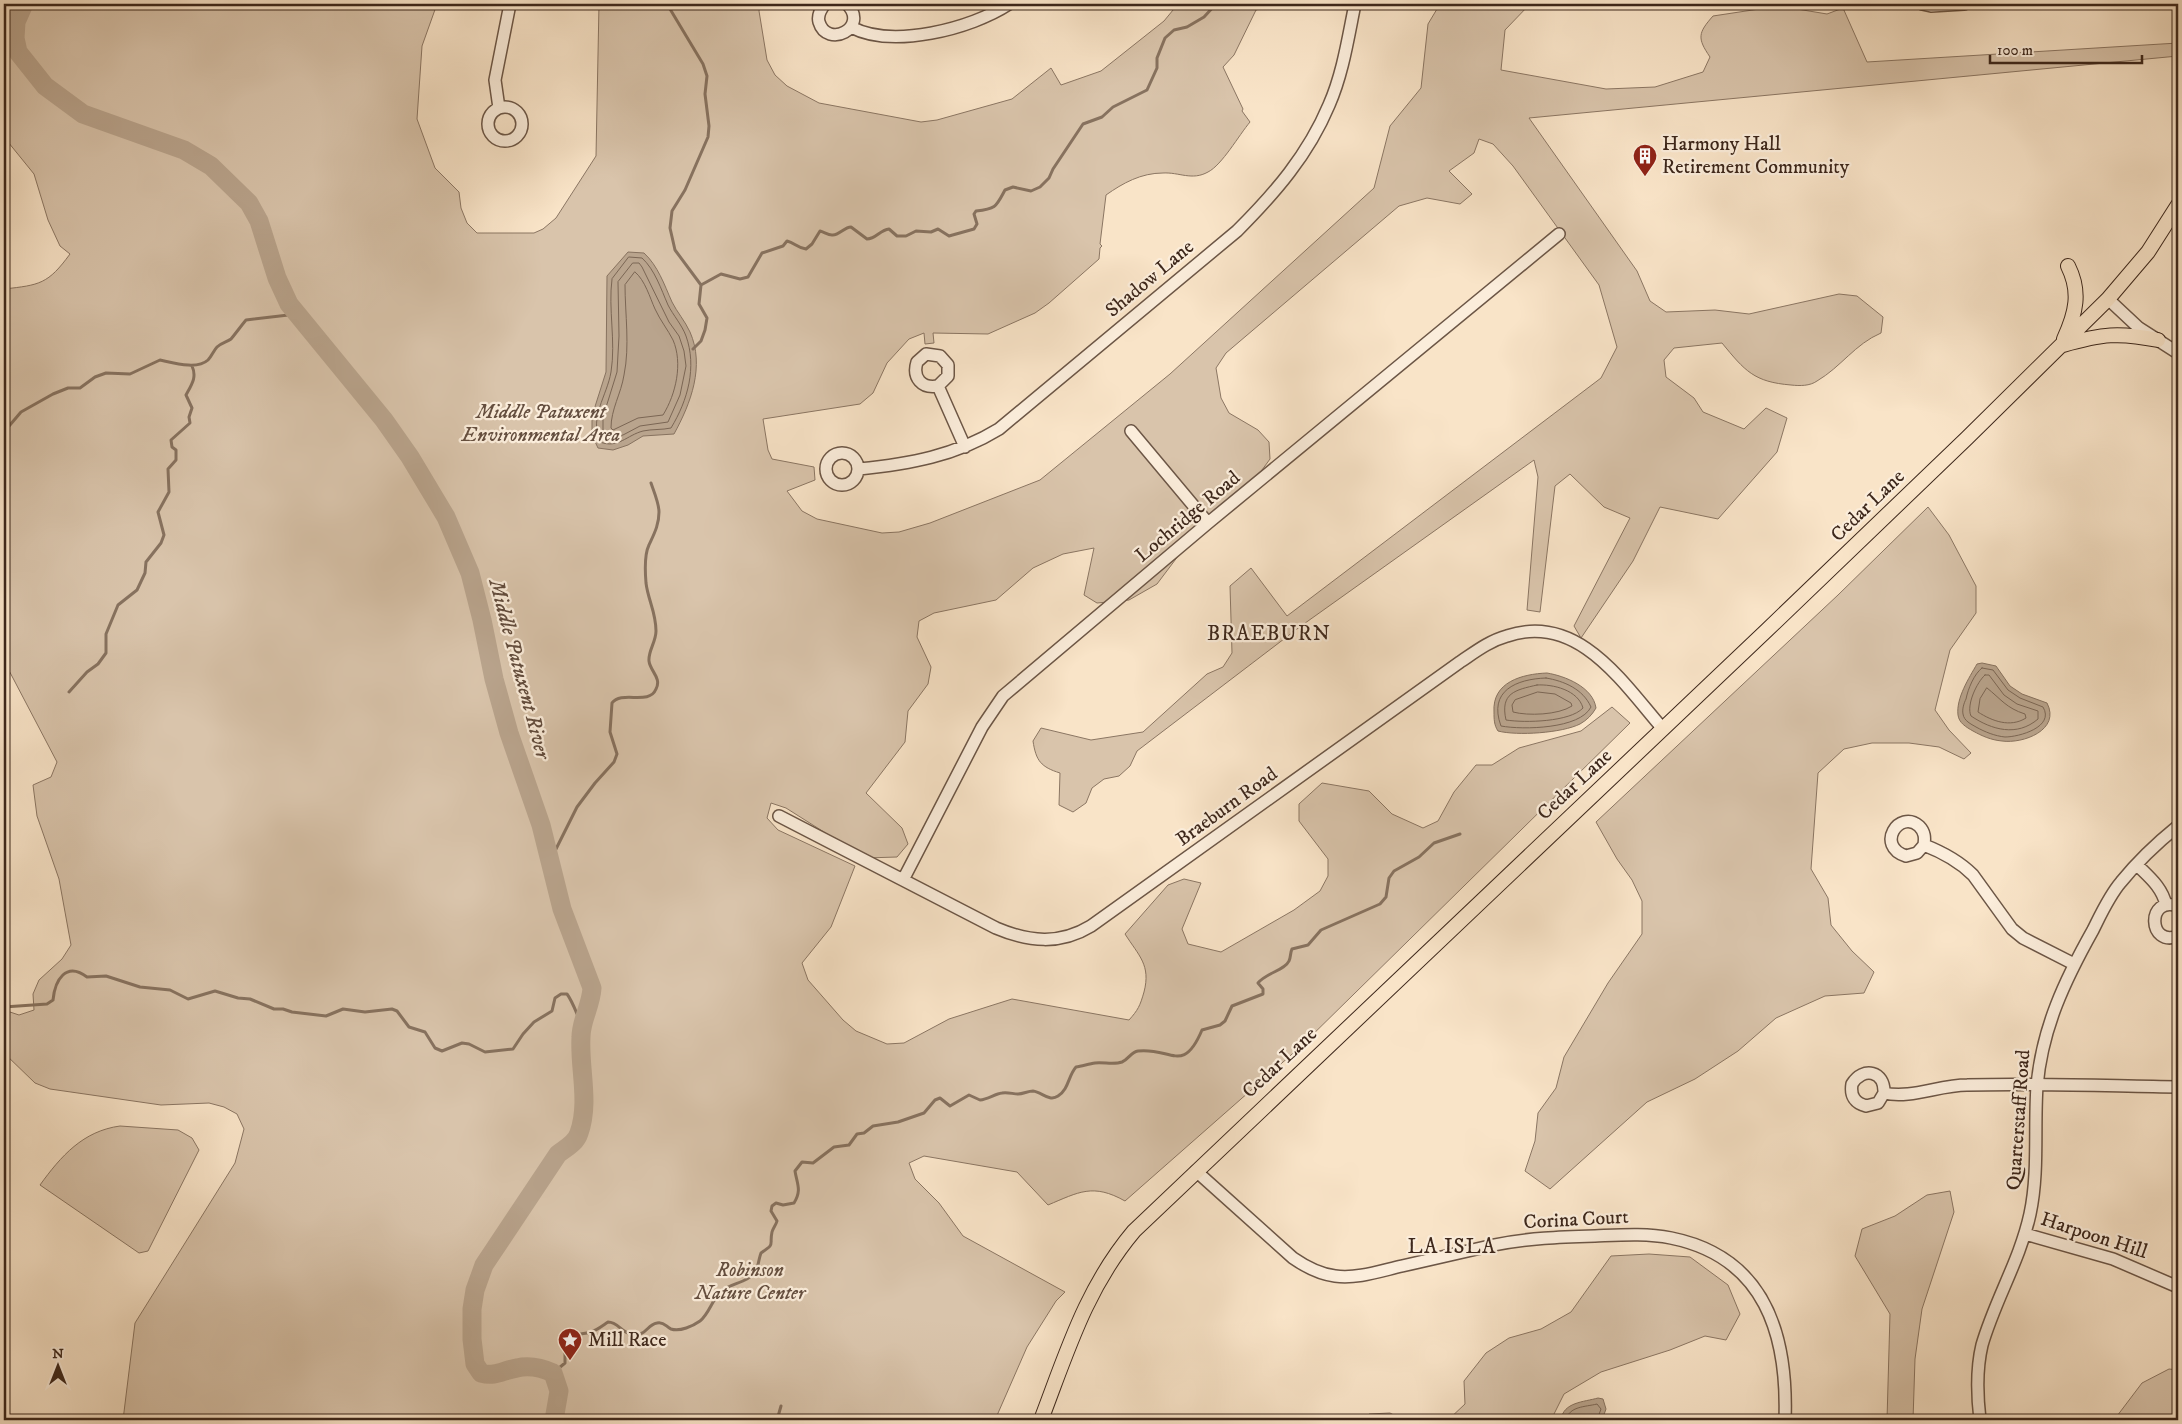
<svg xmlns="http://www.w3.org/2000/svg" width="2182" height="1424" viewBox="0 0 2182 1424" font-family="'IM FELL DW Pica',serif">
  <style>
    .green { fill: #d9c4ab; stroke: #8b7663 }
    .water { fill: #b9a48d; stroke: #87725f }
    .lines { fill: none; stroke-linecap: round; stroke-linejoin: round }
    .shore { stroke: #7b6654; stroke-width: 1 }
    .stream { stroke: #87725f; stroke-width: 3 }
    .river { stroke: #b9a48d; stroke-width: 19 }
    .minor-casing { stroke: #6c5646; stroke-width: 14 }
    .major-casing { stroke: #3d271b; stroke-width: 16 }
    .minor { stroke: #fbeddb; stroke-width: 11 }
    .major { stroke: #f9e4c8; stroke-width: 14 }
    .labels { text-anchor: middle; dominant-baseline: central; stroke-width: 4.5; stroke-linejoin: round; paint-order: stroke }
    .poi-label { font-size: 20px; fill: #3d271b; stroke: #fbeddb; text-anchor: start }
    .street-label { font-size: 20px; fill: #3d271b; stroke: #fbeddb }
    .park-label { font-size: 20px; font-style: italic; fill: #644e3f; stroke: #fbeddb }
    .neighbourhood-label { font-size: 21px; letter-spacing: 1px; fill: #3d271b; stroke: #fbeddb }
    .water-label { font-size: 21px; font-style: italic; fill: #624c3d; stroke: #fbeddb }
  </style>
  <rect width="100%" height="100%" fill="#f9e4c8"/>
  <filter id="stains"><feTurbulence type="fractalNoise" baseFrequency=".004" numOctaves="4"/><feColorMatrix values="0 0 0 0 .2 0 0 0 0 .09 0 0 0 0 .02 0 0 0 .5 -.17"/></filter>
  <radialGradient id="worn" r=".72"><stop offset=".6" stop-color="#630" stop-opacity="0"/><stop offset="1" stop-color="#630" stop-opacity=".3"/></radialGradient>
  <path class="green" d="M4,4H437L422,46L417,119L435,168L459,192L461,208L467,223L477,233H534L543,229L556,218L596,156L599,4H760L759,11L767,60L775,75L787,86L819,103L921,122L937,120L1012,99L1051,68L1061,85L1101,71L1164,21L1178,4H1277L1256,10L1234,55L1223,67L1243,109L1242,111L1250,122C1239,135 1222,165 1208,172C1192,181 1179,172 1163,173C1141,173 1123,183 1106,195L1100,244L1102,246L1100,248L1099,259L1049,303L1035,313L988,334L933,333L934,343L925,344L924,333L909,339L887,363L873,393L860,404L763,419L768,450L772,459L814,467L815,480L787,491L802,511L817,519L882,533L899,532L930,523L1040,480L1170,374L1374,188L1390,126L1421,88L1428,24L1440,4H1530L1505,30L1501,70L1606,89L1655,87L1703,72L1710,57C1697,38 1698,33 1713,16L1779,6L1827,14L1843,8L1867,62L2178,43V56L1529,118L1637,271L1650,301L1666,312L1715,310L1749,314L1839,294L1857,296L1883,317L1881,333C1855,344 1841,367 1817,381C1810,386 1800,386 1791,385C1754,382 1745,371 1722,343L1674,348L1664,360L1666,377L1694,398L1703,412L1744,429L1766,408L1787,418L1777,452L1718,519L1660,507L1633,561L1581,638L1574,626L1630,518L1604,507L1570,474L1555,486L1540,612L1527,610L1538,477L1534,460L1301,626L1137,751L1130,766L1119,776L1104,779L1092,788L1086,803L1073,812L1059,805L1060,773C1041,767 1036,761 1033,741L1041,728L1091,740L1143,732L1207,674L1223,667L1232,653L1230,586L1251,568L1287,616L1601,378L1617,347L1599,285L1513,166L1493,144L1479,139L1474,153L1449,171L1472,194L1460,204L1427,198L1399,206L1226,353L1216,368L1221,398L1229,413L1258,430L1269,442L1270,459L1251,485L1206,519L1157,584L1129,600L1097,603L1084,595L1094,548L1063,554L1033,568L996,600L934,613L919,621L917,637L931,667L928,684L908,711L905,742L866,793L902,828L908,844L897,857L865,858L786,808L771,803L767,818L778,830L855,866L831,927L802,963L808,980L843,1020L856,1031L887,1044L904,1043L949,1019L1012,999L1129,1020C1138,1010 1140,1006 1144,992C1151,965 1139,956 1125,934L1168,885L1184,879L1201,883L1182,929L1188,944L1221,952L1294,910L1320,891L1328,876V859L1299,821V804L1322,783L1369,791L1392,814L1423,828L1438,821L1454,792L1476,765H1492L1519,748L1581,731L1612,707L1630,723L1299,1048L1125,1201C1093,1183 1079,1192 1048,1205L1017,1172L924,1156L909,1163L915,1179L939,1203L963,1236L1065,1292L1056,1301L1027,1347L995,1420H123L135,1323L235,1163L244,1129L237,1114L224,1107L209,1103L161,1105L50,1089L35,1083L4,1053V1010L19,1015L34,1010L33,994L39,980L62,959L71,945L59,879L37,816L33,785L51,777L57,762L4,661V536L6,533L4,531V289C40,285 48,284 70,254L60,246L48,220L34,174L4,137Z
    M1928,507L1949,535L1976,586V613L1950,650L1935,710L1949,730L1971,753L1964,759L1939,747L1909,743H1872L1844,749L1818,773L1811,869L1828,898L1831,925L1852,951L1874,972L1864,993L1825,996L1776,1018L1738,1051L1695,1079L1647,1102L1550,1189L1525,1171L1535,1141L1538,1113L1556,1088L1564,1057L1608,983L1642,934V901L1632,880L1617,859L1596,822L1838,595Z
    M120,1126L178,1130L192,1138L199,1150L148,1251L139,1253L40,1185C61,1156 83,1131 120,1126Z
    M1950,1191L1954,1212L1922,1309L1915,1359L1913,1420H1887L1890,1314L1855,1256L1862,1229L1895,1216L1927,1195Z
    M1649,1254L1690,1257L1728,1285L1740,1314L1726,1340L1705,1336L1670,1350L1601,1372L1564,1394L1551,1420H1448L1465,1404L1464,1381L1486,1353L1509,1338L1541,1329L1571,1312L1611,1256Z
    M2169,1369L2178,1370V1420H2114L2142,1383Z
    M1390,1413L1403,1420H1364L1369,1414Z"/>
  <path class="water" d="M628,252L644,253C658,266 664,284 672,302C677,312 685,321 690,332C705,366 691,403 674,434L643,436L628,445L613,450L598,448L592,435V416L606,372L607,276Z
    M1982,663L1996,666L2010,686L2022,694L2047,703C2061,730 2023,744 2002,741C1991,740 1982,736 1973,731C1966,727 1959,723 1958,715C1956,698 1969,678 1977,664Z
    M1547,673C1565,676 1593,687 1596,708C1592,715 1587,720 1580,724C1562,733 1517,736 1498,731C1494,725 1494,719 1494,712C1492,682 1522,674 1547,673Z
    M1598,1398L1603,1399L1606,1409L1602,1420H1561C1563,1402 1584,1402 1598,1398Z"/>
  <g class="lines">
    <path class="shore" d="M629,257L642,258C655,270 661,289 668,305C673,315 682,325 686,336C697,367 688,400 671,428C662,430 652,429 643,431C627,435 618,449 600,442C589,417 607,396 611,372C616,341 608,309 612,279Z
      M633,263H639L642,267L669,322L679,336L684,351L686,366L680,395L668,422L640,426L623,435L607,438L603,433V417L617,372L619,336L618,282Z
      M635,272C645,280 650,298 655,309C660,320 668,330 673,340C683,363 676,394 663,415L638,418L613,430L611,428C611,409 621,394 624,375C630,346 625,314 625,285Z
      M1982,668L1993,670L2008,690L2020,698L2043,707C2055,727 2019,737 2005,737C1995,736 1985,732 1976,727C1971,724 1964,721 1963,714C1962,709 1964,703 1966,699C1968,689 1974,674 1982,668Z
      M1985,675H1989L2004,695L2017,704L2038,711V719C2017,737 1992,730 1971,716C1966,705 1977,682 1985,675Z
      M1546,678C1564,681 1583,689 1591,707C1580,729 1523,730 1501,726C1488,691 1516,679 1546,678Z
      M1537,685C1553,684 1578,690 1583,708C1570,722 1525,723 1506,720C1500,693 1515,690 1537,685Z
      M1987,688C2001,699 2006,708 2025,714L2026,718C2010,728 1992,721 1978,712L1980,699Z
      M1538,692L1555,694L1571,703L1572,706C1558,715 1528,716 1513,712L1512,705L1515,700Z
      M1566,1420C1569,1406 1585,1407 1597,1404L1601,1409L1597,1420"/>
    <path class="stream" d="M667,4L703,64L707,76L705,94L709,126L708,137L685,190L672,211L670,228L675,250L701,285L699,304L707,318L705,330L701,341L693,349
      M701,285L721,274L740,279L748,277L762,253L783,246L787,241C795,243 797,248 806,249L812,244L820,231C824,232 828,235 832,235C839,236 844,227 851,227L867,239C876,239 880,230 889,229L897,236H906L916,231L931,232L938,229L949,236L974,229L977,224L974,214L976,211C996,209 996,207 1005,190L1013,187L1031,191L1040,187L1049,178L1053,169L1083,124L1102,117L1113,107L1147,90L1157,68V58L1165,38L1174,30L1187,27L1204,17L1216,4
      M4,432L21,412L53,394L68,388H80L95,377L106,373L130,374L160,360C174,363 197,370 208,360C212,356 214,350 217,347C221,343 227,342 231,339C236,333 241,326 246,320L297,314
      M69,692L87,672L98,664L106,653V634L118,605L137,590L145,573L146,562L161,543L164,535L158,512L169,492L168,469L176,460V450L172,447L171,440L190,423L189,417L192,408L186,395C192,384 197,377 192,366
      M550,861L577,807L595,783L614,762L617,754L610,732L612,703C622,690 649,706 656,689C662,678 650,671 649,661C648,651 656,642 656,631C656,612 648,600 646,583C645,571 644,555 649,545C654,534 659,525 659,512C659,503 654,492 651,483
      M4,1007L47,1004L53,1000C55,980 66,961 87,977L106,976L140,987L170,990L188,999L215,991L238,998L250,999L274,1009H283L292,1012L326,1016L343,1009L365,1012L392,1009L397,1011L409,1027L425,1032L435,1048L442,1051L462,1043L469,1044L485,1052L513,1049L523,1034L534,1022L552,1011L555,998L561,994H567C573,1002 577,1015 582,1025
      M553,1373L565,1363V1341C573,1333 580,1335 591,1332C597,1330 602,1326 608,1322C618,1322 621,1332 631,1334C647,1337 646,1325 657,1323C664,1321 666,1327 671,1329C680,1332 693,1326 700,1321C710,1313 712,1298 723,1290C733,1283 749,1282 756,1271C758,1267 759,1258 761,1253C776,1243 769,1246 772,1232C773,1228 776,1225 777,1221L771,1211L772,1206L776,1203L783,1205L794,1203C802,1190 797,1184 795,1171L802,1162L813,1163L834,1147L849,1145L857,1134L864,1133L873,1126L898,1122L924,1113L935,1100L940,1098L950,1106L969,1095L980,1100C988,1099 995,1094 1002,1093C1008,1092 1013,1094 1018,1094C1023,1094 1028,1091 1033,1091C1042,1092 1049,1102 1058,1096C1069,1089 1068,1076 1076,1067C1082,1066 1089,1064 1095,1063C1104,1062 1114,1065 1122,1062C1129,1059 1131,1052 1138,1051C1171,1047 1183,1075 1202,1030L1220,1025L1225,1021L1232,1006L1263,994V989L1258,983C1266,973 1285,970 1289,961C1291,957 1290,953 1292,949L1308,945L1321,930L1380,904L1386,897L1389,878L1394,871L1419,857L1434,843L1460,834
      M777,1420L781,1406"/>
    <path class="river" d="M24,4L16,22L15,38L18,52L45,86L83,114L184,150L211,166L249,203L259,221L277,278L289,304L384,420L410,457L446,517L470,573L482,620L494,679L509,733L541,825L562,909L592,988C591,1006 581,1020 581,1037C579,1068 590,1102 579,1133C576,1143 566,1148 558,1154L484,1265L475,1290L472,1309V1339L475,1364L481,1373C496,1377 503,1370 517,1368C530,1365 542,1368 553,1373L559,1391L554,1420"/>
    <defs>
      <path id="minor" d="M825,4C821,9 817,15 819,22C827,49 870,28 847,4
        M1922,4L1931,6L1964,4
        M851,27C892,49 971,29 1009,4
        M488 124a17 17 0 1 1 34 0a17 17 0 1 1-34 0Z
        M499,108L495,80L510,4
        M2108,299L2139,328L2178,353
        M938,386C922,389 912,378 917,362L926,354L940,356L948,365V376L938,386L965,447
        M1131,431L1208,523
        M826 469a16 16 0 1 1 32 0a16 16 0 1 1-32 0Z
        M859,469C909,464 955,456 999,429L1237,231C1275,193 1308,155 1329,105C1343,73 1348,38 1355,4
        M779,816L996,928C1029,942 1060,945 1091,926L1460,662C1475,652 1489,641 1507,636C1578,612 1623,683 1663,729
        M1924,845L1917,853L1906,856C1875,846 1899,809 1919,826C1925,832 1925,838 1924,845C1942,852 1958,860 1973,875L2012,929L2023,938L2074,964
        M2137,865C2149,877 2162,887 2166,905
        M903,880L982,727L1003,696L1208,523L1559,234
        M2178,906C2146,895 2148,948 2178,936
        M1884,1093C1885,1071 1863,1066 1852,1084C1850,1096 1855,1103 1866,1106L1878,1103L1884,1093C1911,1099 1939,1085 1967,1085C2037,1083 2108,1086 2178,1087
        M1196,1171L1293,1258C1306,1267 1319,1274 1335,1276C1357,1279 1380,1271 1402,1266C1432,1259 1463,1252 1494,1245C1527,1238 1561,1237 1595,1236C1620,1235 1646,1233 1671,1238C1765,1257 1788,1335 1785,1420
        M2025,1234L2113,1259L2178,1287
        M1980,1420C1977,1395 1976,1370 1982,1345C1995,1300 2020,1260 2030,1214C2039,1172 2034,1128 2037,1086C2042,1028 2065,980 2093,930C2101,914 2109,896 2121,882C2138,861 2157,843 2178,826"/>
      <path id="major" d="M2064,339C2076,313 2081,292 2068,266
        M2063,345C2102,334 2119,332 2158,340
        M1041,1420C1067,1352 1086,1288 1134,1231L1767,630L1967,438L2108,299L2148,252L2178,205"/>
    </defs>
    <use href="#minor" class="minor-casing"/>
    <use href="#major" class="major-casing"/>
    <use href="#minor" class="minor"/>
    <use href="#major" class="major"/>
  </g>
  <defs>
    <symbol id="building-pin" viewBox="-11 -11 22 30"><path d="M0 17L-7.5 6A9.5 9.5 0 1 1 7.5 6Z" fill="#8f2418" stroke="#fbeddb"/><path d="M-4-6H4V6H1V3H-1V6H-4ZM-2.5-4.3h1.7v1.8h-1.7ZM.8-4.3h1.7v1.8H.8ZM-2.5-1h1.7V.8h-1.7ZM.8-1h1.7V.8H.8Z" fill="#fff"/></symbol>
    <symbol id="sight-pin" viewBox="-11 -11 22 30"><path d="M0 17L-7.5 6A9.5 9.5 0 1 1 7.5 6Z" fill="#8f2418" stroke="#fbeddb"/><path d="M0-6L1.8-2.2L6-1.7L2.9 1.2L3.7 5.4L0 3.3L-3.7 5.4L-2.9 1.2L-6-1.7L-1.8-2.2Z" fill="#fff"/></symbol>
  </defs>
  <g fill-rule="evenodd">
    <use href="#building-pin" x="1631" y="142" width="28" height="38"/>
    <use href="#sight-pin" x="556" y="1326" width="28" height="38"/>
  </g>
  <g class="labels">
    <g class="poi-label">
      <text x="1662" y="144">Harmony Hall<tspan x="1662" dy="23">Retirement Community</tspan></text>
      <text x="588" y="1340">Mill Race</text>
    </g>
    <g class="street-label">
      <text transform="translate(1150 279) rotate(-40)">Shadow Lane</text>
      <text transform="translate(1868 506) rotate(-44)">Cedar Lane</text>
      <text transform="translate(1188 517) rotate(-40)">Lochridge Road</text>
      <text transform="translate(1575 785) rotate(-43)">Cedar Lane</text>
      <text transform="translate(1227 807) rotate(-36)">Braeburn Road</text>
      <text transform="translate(1280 1063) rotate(-43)">Cedar Lane</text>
      <text transform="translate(2019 1120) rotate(-86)">Quarterstaff Road</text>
      <text transform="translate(1576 1220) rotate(-3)">Corina Court</text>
      <text transform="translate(2094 1236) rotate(18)">Harpoon Hill</text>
    </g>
    <g class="park-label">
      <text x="541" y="412">Middle Patuxent<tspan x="541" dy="23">Environmental Area</tspan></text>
      <text x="750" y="1270">Robinson<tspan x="750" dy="23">Nature Center</tspan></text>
    </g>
    <g class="neighbourhood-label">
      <text x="1269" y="634">BRAEBURN</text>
      <text x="1452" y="1247">LA ISLA</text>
    </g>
    <g class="water-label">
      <text transform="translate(519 669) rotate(75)">Middle Patuxent River</text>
    </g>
  </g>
  <rect width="2182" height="1424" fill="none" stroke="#f9e4c8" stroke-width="20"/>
  <rect x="5" y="5" width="2172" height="1414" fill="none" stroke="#3d271b" stroke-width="2.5"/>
  <rect x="10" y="10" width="2162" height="1404" fill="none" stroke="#3d271b"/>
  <g transform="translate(58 1366)" stroke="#fbeddb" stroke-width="4" paint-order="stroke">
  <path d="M0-4L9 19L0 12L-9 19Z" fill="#3d271b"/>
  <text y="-8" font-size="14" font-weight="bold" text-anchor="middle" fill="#3d271b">N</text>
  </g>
  <path d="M1990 55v8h152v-8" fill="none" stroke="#3d271b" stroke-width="2.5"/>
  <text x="1997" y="55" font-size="15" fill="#3d271b" stroke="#fbeddb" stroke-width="4" paint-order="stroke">100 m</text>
  <rect width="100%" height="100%" filter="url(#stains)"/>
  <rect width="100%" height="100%" fill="url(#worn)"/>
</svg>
